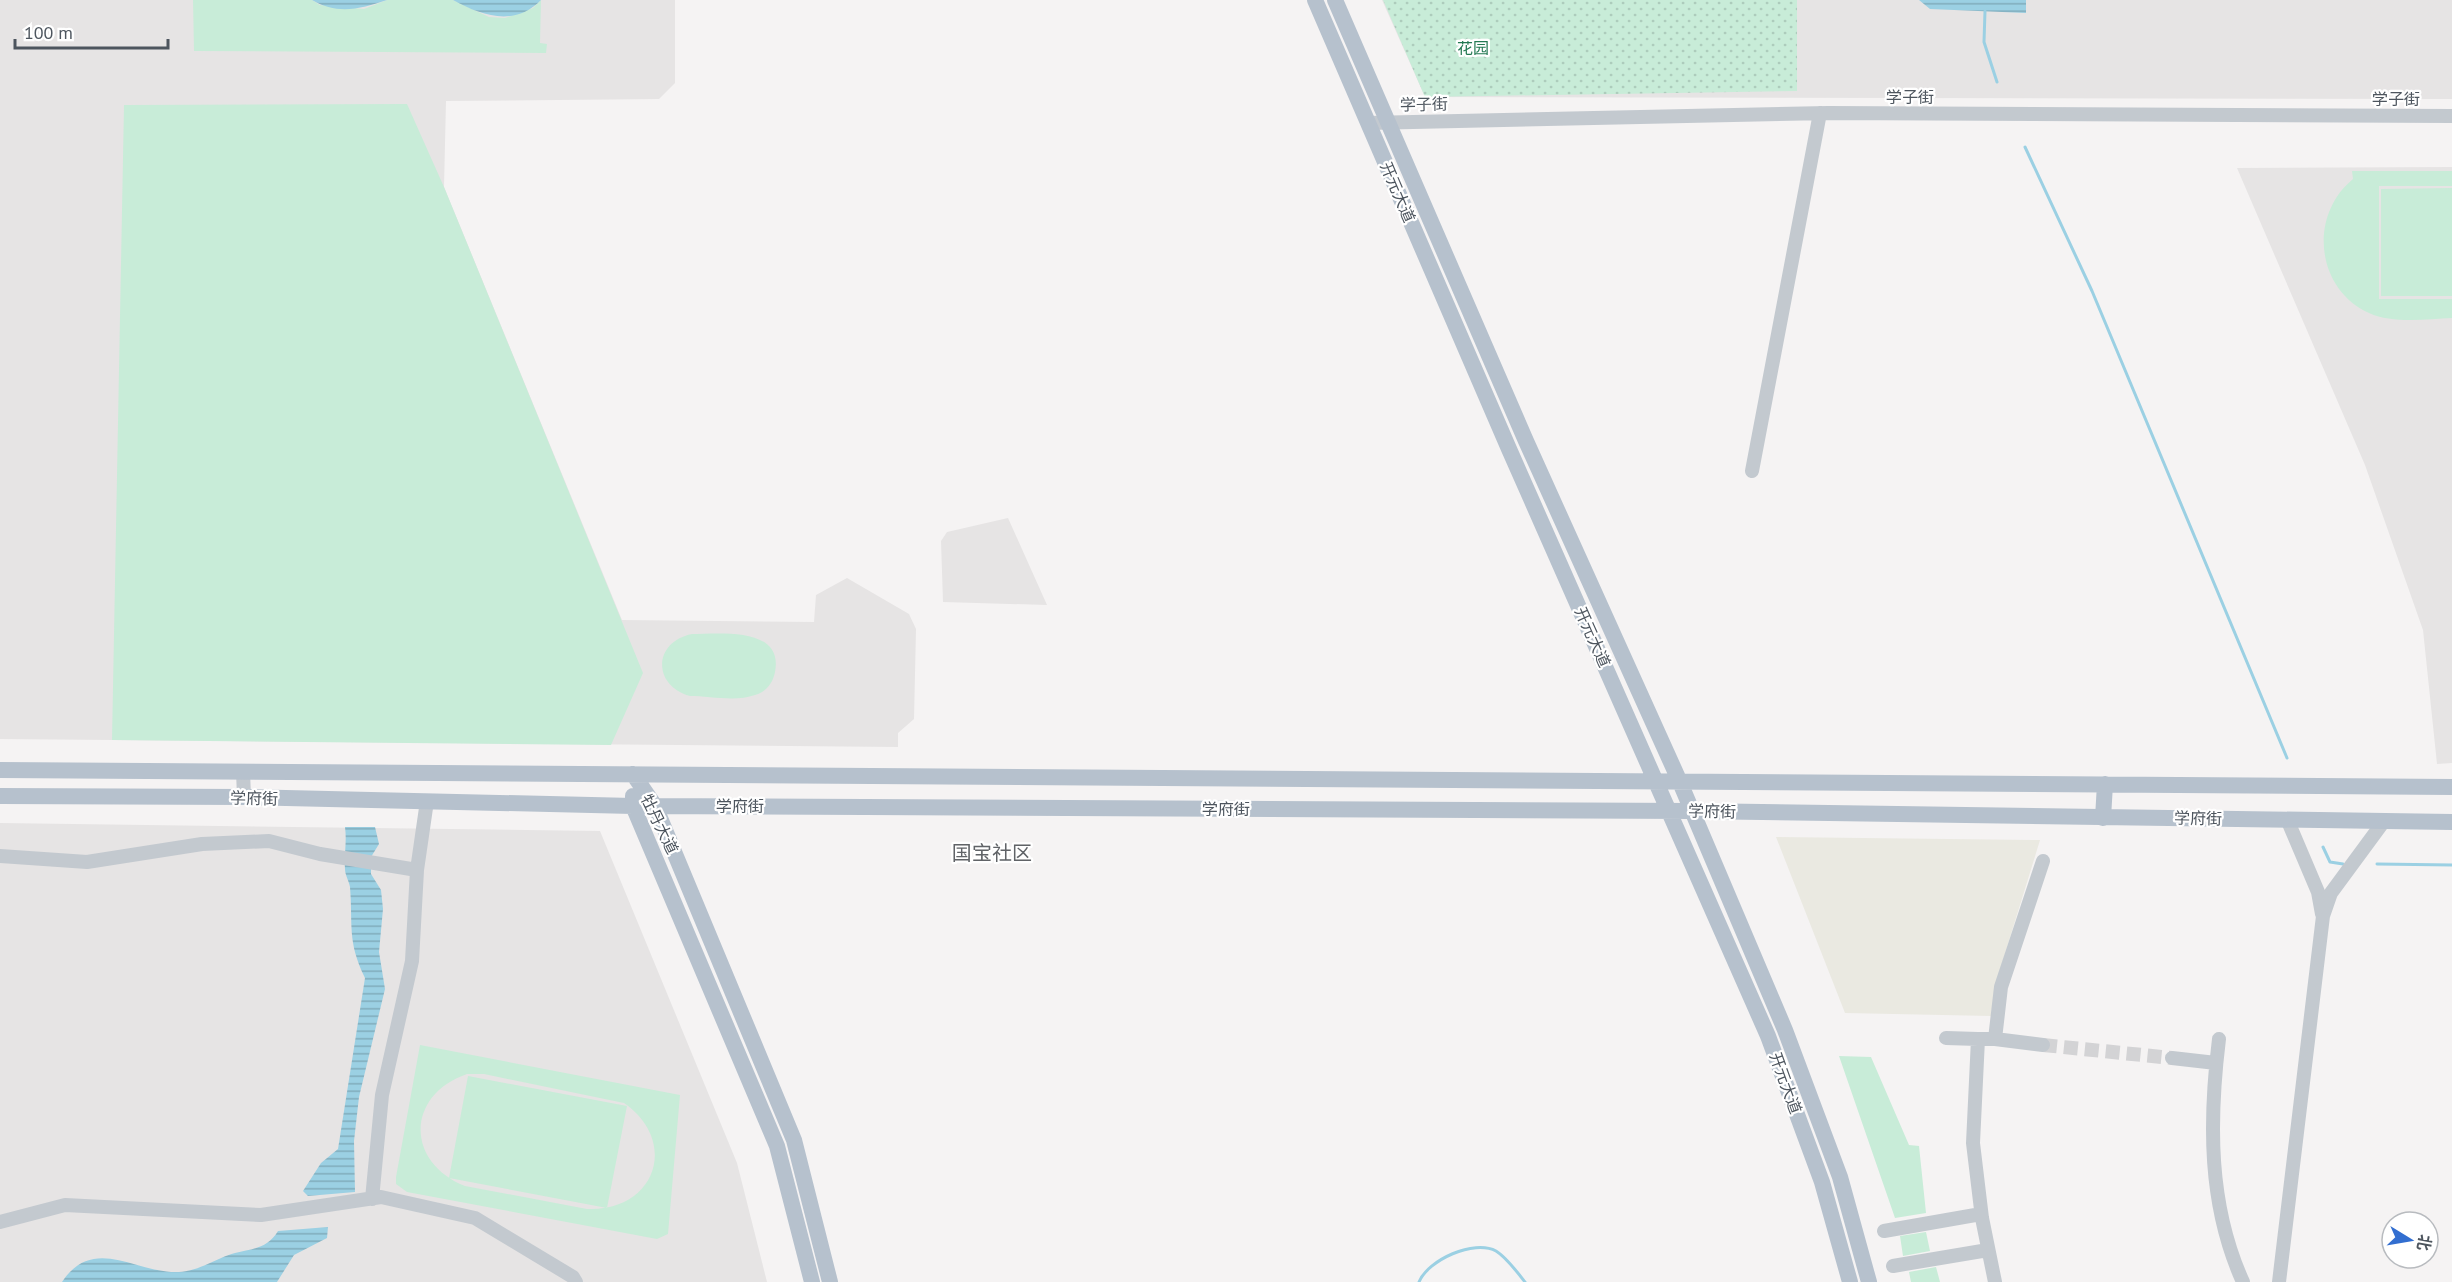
<svg xmlns="http://www.w3.org/2000/svg" width="2452" height="1282" viewBox="0 0 2452 1282" font-family="'PT Sans','Noto Sans SC',sans-serif">
  <style>
    .commercial { fill: #eae9e1 }
    .education { fill: #e6e4e4 }
    .grass { fill: #c8ecd8; fill-rule: evenodd }
    .park { fill: url(#park-dots) }
    .water { fill: url(#water-rules) }
    .lines { fill: none; stroke-linecap: round; stroke-linejoin: round }
    .stream { stroke: #9bd0e3; stroke-width: 3 }
    .minor-tunnel { stroke: #d3d3d5; stroke-width: 14; stroke-dasharray: 14 7; stroke-linecap: butt }
    .minor { stroke: #c3c9cf; stroke-width: 14 }
    .major { stroke: #b6c1cd; stroke-width: 16 }
    .labels { text-anchor: middle; dominant-baseline: central; stroke-width: 4.5; stroke-linejoin: round; paint-order: stroke }
    .park-label { font-size: 16px; fill: #247953; stroke: #fff }
    .street-label { font-size: 16px; fill: #4d555e; stroke: #fff }
    .quarter-label { font-size: 20px; fill: #606367; stroke: #fff }
  </style>
  <defs>
    <pattern id="park-dots" width="8" height="8" patternUnits="userSpaceOnUse" patternTransform="scale(1.5)"><rect width="8" height="8" fill="#c8ecd8"/><path d="M2 2h.1M6 6h.1" fill="none" stroke="#adccbc" stroke-width="1.8" stroke-linecap="round"/></pattern>
    <pattern id="water-rules" width="6" height="5" patternUnits="userSpaceOnUse" patternTransform="scale(1.5)"><rect width="6" height="5" fill="#9bd0e3"/><path d="M0 2.5h6" fill="none" stroke="#81acbb"/></pattern>
  </defs>
  <rect width="100%" height="100%" fill="#f5f3f3"/>
  <path class="commercial" d="M1776,837L2040,840L1995,986L1991,1016L1845,1013Z"/>
  <path class="education" d="M0,0H675V83L659,99L446,101L444,187L622,620L814,622L816,595L847,578L909,614L916,629L914,719L898,733V747L0,739Z
    M1382,0H2452V99L1425,97Z
    M2452,167V763L2437,764L2423,630L2365,465L2237,168Z
    M1008,518L1047,605L943,602L941,541L947,532Z
    M0,823L600,831L737,1163L767,1282H0Z"/>
  <path class="grass" d="M193,0H312L320,5L364,9L387,0H453L489,17L505,18L533,8L541,0L540,43L547,44L546,53L194,51Z
    M407,104L444,187L643,673L611,745L112,740L124,105Z
    M2352,171H2452V186H2379V299H2452V318C2427,319 2393,324 2369,313C2316,289 2308,216 2353,179Z
    M2452,188V296H2381V189Z
    M692,634C719,634 784,626 775,672C773,683 766,692 755,695C736,702 709,696 690,696C652,685 653,642 692,634Z
    M420,1045L680,1095L668,1234L657,1239L407,1192L396,1184V1177ZM467,1074H484L624,1103C680,1142 655,1212 587,1209L465,1186C405,1162 406,1095 467,1074Z
    M1839,1056L1871,1057L1909,1145L1919,1146L1926,1213L1895,1218Z
    M468,1076L627,1106L607,1208L449,1178Z
    M1926,1232L1930,1251L1903,1256L1900,1236Z
    M1936,1267L1940,1282H1911L1909,1272Z"/>
  <path class="park" d="M1383,0H1797V91L1425,97Z"/>
  <path class="water" d="M312,0H387C361,9 337,15 312,0Z
    M453,0H541C515,27 482,16 453,0Z
    M1919,0H2026V13L1930,9Z
    M345,827H375L379,844L371,857V874L381,890L383,909L379,952L385,989L359,1097L354,1141L355,1192L308,1196L303,1191L321,1163L338,1149L365,978C347,941 353,925 350,887C349,881 345,875 345,869C344,855 347,841 345,827Z
    M328,1227L327,1238L294,1255L277,1282H62C94,1234 136,1274 179,1272C200,1271 216,1258 235,1253C253,1249 268,1248 278,1231Z"/>
  <g class="lines">
    <path class="stream" d="M1985,11L1984,42L1997,82
      M2025,147L2092,291L2287,758
      M2323,847L2330,862L2343,864
      M2377,864L2452,865
      M1419,1282C1428,1260 1474,1239 1496,1251C1506,1257 1518,1273 1525,1282"/>
    <path class="minor-tunnel" d="M2043,1045L2172,1058"/>
    <path class="minor" d="M1368,123L1828,113L2452,116
      M1752,471L1820,113
      M243,771L244,797
      M2287,819L2318,892L2322,914
      M0,856L87,862L202,844L269,841L320,854L417,870
      M1946,1038L1978,1039
      M1995,1039L2043,1045
      M2219,1039C2209,1121 2208,1205 2243,1282
      M2172,1058L2216,1063
      M372,1199L382,1095L412,961L417,870L427,801
      M0,1222L65,1205L261,1215L381,1197L475,1218L573,1277L576,1282
      M1884,1231L1981,1214
      M1893,1266L1988,1250
      M1995,1282L1982,1218L1973,1143L1978,1039H1995L2001,987L2043,861
      M2279,1282L2323,916L2331,893L2384,821"/>
    <path class="major" d="M1315,0L1509,449L1768,1036L1822,1182L1850,1282
      M1335,0L1526,441L1679,780L1785,1030L1840,1177L1869,1282
      M0,770L2452,787
      M633,774L655,806L794,1140L830,1282
      M0,796L244,797L633,806L1691,811L2452,822
      M633,796V806L777,1146L812,1282
      M2103,818L2105,784"/>
  </g>
  <g class="labels">
    <g class="park-label">
      <text x="1473" y="48">花园</text>
    </g>
    <g class="street-label">
      <text x="1910" y="97">学子街</text>
      <text x="2396" y="99">学子街</text>
      <text transform="translate(1424 104) rotate(-1)">学子街</text>
      <text transform="translate(1398 192) rotate(67)">开元大道</text>
      <text transform="translate(1593 637) rotate(66)">开元大道</text>
      <text transform="translate(254 798) rotate(1)">学府街</text>
      <text x="740" y="806">学府街</text>
      <text x="1226" y="809">学府街</text>
      <text transform="translate(1712 811) rotate(1)">学府街</text>
      <text transform="translate(2198 818) rotate(1)">学府街</text>
      <text transform="translate(660 824) rotate(64)">牡丹大道</text>
      <text transform="translate(1786 1083) rotate(70)">开元大道</text>
    </g>
    <g class="quarter-label">
      <text x="992" y="853">国宝社区</text>
    </g>
  </g>
  <g transform="translate(2410 1240) rotate(101)"><circle r="28" fill="#ffffff" stroke="#b8bbbf" stroke-width="1.5"/>
  <path d="M0-4.5L10 22L0 15L-10 22Z" fill="#326ed0"/>
  <text y="-9" font-size="16" font-weight="bold" text-anchor="middle" fill="#4d555e">北</text>
  </g>
  <path d="M15 39v9h153v-9" fill="none" stroke="#4d555e" stroke-width="3"/>
  <text x="24" y="39" font-size="18" fill="#4d555e" stroke="#ffffff" stroke-width="4.5" paint-order="stroke">100 m</text>
</svg>
